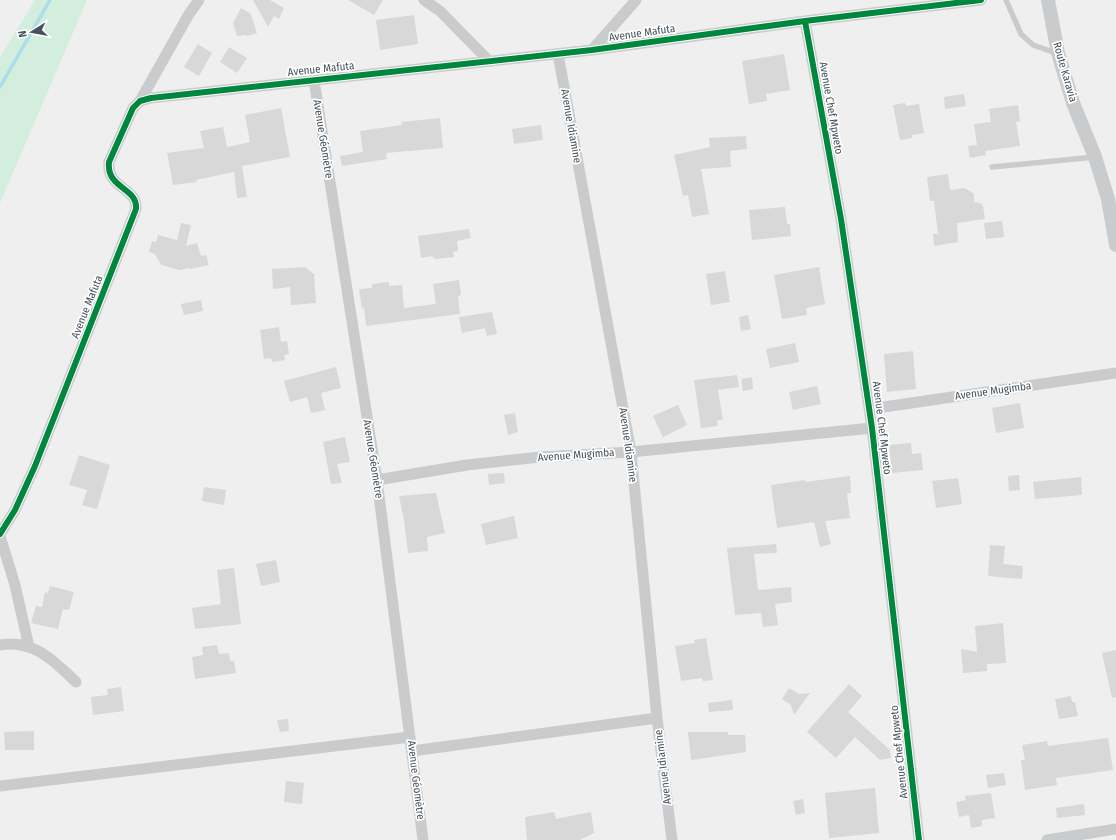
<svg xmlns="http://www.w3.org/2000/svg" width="1116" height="840" viewBox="0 0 1116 840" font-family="'Fira Sans Condensed',sans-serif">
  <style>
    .green { fill: #d4eedd }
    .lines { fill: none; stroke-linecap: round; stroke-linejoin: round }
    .stream { stroke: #a9deeb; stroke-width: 3.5 }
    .building { fill: #d8d8d9 }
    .service { stroke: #c9cbcd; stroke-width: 5.5 }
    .minor { stroke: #c9cbcd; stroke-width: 11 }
    .tertiary { stroke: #c9cbcd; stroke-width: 14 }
    .cycleway-casing { stroke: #fff; stroke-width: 8 }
    .cycleway { stroke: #00873e; stroke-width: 6 }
    .labels { text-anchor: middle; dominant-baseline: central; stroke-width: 3.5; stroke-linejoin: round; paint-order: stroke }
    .street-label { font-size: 11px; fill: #46515b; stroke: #fff }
  </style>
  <rect width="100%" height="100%" fill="#efefef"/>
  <path class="green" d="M35,0H87L0,203V57Z"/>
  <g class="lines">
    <path class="stream" d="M0,87L50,0"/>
  </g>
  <path class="building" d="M253,0H270L284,8L279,19L274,16L268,27Z
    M348,0H383L374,15Z
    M241,8L251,14L257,33L247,36L244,35L237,36L233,23Z
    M414,15L418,44L380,50L376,20Z
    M198,44L212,53L199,76L184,67Z
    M229,47L247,58L237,73L220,62Z
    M784,54L790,90L766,94L767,101L749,104L742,61Z
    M964,94L966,106L945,109L944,97Z
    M905,103L906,106L919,104L924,133L912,135V138L900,140L893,105Z
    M1018,105L1020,121L1016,122L1020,146L985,151L986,155L970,158L968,146L977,145L974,124L991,122L989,109Z
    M281,108L290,157L242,166L247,197L237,198L234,172L196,180L197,182L173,185L167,153L204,148L200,131L223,127L227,147L250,142L245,115Z
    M440,118L443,148L386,153L387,159L342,166L340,156L363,152L360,131L402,125V122Z
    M541,125L543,140L514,144L512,129Z
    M746,136L747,149L730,151L731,167L701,169L709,214L692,217L688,195L683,196L674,155L710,147L709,138Z
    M948,174L950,190L965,188L974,194V202L980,203L983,206L985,219L957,223L958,242L934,246L933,234H938L934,201H930L927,177Z
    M785,207L787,224H790L791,236L752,240L749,210Z
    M1002,221L1004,237L986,239L984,223Z
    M181,223L191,225L186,246L197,243L201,256L206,255L209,265L190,269V268L180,270L161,265L155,254L149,252L152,241L156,242L158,235L177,240Z
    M469,229L471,238L457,241L458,251L453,252L454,257L435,259L432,256L421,258L418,236Z
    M305,267L314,274L316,303L291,305L290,287L273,289L272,269Z
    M819,267L825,304L806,308L807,315L782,319L774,275Z
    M725,271L730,302L711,305L706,274Z
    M459,280L461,295L458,296L460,314L366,326L364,308L362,309L359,289L372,288V284L389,282V286L402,285L404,308L436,304L433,284Z
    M201,300L203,311L184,315L181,304Z
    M492,312L497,334L487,336L485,328L462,333L459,317Z
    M748,315L751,329L741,331L739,317Z
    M279,327L281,342L287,341L289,354L284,355L285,360L272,362L271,358L264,359L260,330Z
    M795,343L799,362L770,368L766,349Z
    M913,351L916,389L887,392L884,354Z
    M336,367L341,388L321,393L325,410L311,413L307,397L290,402L284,381Z
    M737,375L739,387L718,390L723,420H717L718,426L701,428L694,380Z
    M752,377L753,389L743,391L741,379Z
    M817,386L821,404L793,410L789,392Z
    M1020,403L1024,428L996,433L992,408Z
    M678,405L687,425L663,437L653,416Z
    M515,413L518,432L508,435L504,415Z
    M345,437L350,462L337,464L342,483L331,484L323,442Z
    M911,443L912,454L921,453L923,470L892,473L889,445Z
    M79,455L110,465L97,509L82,505L87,490L69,485Z
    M504,473L505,483L489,485L488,474Z
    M1019,475L1020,490L1009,491L1008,476Z
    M850,476L851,493H847L850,518L825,521L831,544L820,547L814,522L777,528L771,485L805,480V482Z
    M1081,477L1082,495L1035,499L1033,482Z
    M958,478L962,504L936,508L932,481Z
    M204,487L226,490L224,505L202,501Z
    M436,493L445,533L427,537L428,551L408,553L404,520L399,496Z
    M514,516L518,538L486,545L481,524Z
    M776,544L777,553L754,554L758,590L791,587L792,602L775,604L778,625L763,627L761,613L735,615L727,548Z
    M990,545L1005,546L1003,564L1023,566L1022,579L988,576Z
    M276,560L280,582L261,586L256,564Z
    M234,568L241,624L195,629L192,608L221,604L217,570Z
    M50,586L74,592L69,610L63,609L58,629L31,623L36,606L42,607L45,592L48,593Z
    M1003,623L1006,663L987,664V671L963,673L961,649L977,652L975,626Z
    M706,638L713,680L703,681L702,678L681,681L675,646L695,643L694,640Z
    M217,645L219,654L229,653L230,661H234L236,673L195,679L192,657L203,655L202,647Z
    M1116,650V697L1112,698L1102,653Z
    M849,684L862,696L848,712L890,750L891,758L880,760L855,737L836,758L807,732Z
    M121,687L124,711L93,715L91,697L108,695L107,689Z
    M789,688L799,694L810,693L794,715L791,705L782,699Z
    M1071,696L1072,702H1075L1078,716L1059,719L1055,699Z
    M732,700L733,710L709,712L708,703Z
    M288,719L289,731L280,732L277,720Z
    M34,731V750H5L4,732Z
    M688,732H728V735H745L746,752L691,760Z
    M1108,738L1113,770L1056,778L1057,785L1025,790L1021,760H1025L1022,745L1047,741L1048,746Z
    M1004,773L1006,785L988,788L986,775Z
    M286,781L304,783L302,804L284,802Z
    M875,788L879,833L829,838L825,793Z
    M991,793L995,818L982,820V826L971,828L969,815L959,817L956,802L966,800L965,796Z
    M803,799L805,813L796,815L793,801Z
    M1084,804L1085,815L1057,818L1056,808Z
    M554,812L556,819L591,812L594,833L580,840H527L525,817Z"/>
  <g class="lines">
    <path class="service" d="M1006,0L1021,34L1033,45L1056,53
      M992,167L1095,157"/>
    <path class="minor" d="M424,0L440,11L489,61
      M805,21L841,219L872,428L919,840
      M592,50L636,0
      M558,54L631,452L657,718L672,840
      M314,80L377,480L423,840
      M140,101L189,14L199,0
      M870,409L1116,373
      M377,480L467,465L540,457L631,452L872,428
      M0,534L15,510L35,466L136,209C138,187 106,189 109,162L133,108L140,101L151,98L592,50L805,21L981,0
      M0,536L15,585L29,647
      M0,645C33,639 54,661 76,682
      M412,751L657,718
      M0,786L410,737
      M1047,840L1116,829"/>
    <path class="tertiary" d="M1048,0L1058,53L1073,103L1095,157L1108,199L1116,245"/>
    <defs>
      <path id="cycleway" d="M805,21L841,219L872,428L919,840
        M0,534L15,510L35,466L136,209C138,187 106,189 109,162L133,108L140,101L151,98L592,50L805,21L981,0"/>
    </defs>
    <use href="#cycleway" class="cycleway-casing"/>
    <use href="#cycleway" class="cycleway"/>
  </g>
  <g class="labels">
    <g class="street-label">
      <text transform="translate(642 33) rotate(-8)">Avenue Mafuta</text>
      <text transform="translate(321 69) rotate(-6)">Avenue Mafuta</text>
      <text transform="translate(1065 72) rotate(74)">Route Karavia</text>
      <text transform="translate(831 108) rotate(80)">Avenue Chef Mpweto</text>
      <text transform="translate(571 126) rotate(80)">Avenue Idiamine</text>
      <text transform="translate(323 139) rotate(81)">Avenue Géomètre</text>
      <text transform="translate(87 307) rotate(-68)">Avenue Mafuta</text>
      <text transform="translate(993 391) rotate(-8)">Avenue Mugimba</text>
      <text transform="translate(882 428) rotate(83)">Avenue Chef Mpweto</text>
      <text transform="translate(628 445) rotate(82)">Avenue Idiamine</text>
      <text transform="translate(576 455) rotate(-4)">Avenue Mugimba</text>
      <text transform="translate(373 459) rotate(81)">Avenue Géomètre</text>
      <text transform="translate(899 752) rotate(-96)">Avenue Chef Mpweto</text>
      <text transform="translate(663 767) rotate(-97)">Avenue Idiamine</text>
      <text transform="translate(416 780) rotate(83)">Avenue Géomètre</text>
    </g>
  </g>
  <g transform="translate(32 32) rotate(259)" stroke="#ffffff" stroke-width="3" paint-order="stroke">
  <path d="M0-3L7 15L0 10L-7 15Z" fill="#46515b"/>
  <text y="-6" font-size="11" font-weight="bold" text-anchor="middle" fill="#46515b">N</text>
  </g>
</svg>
